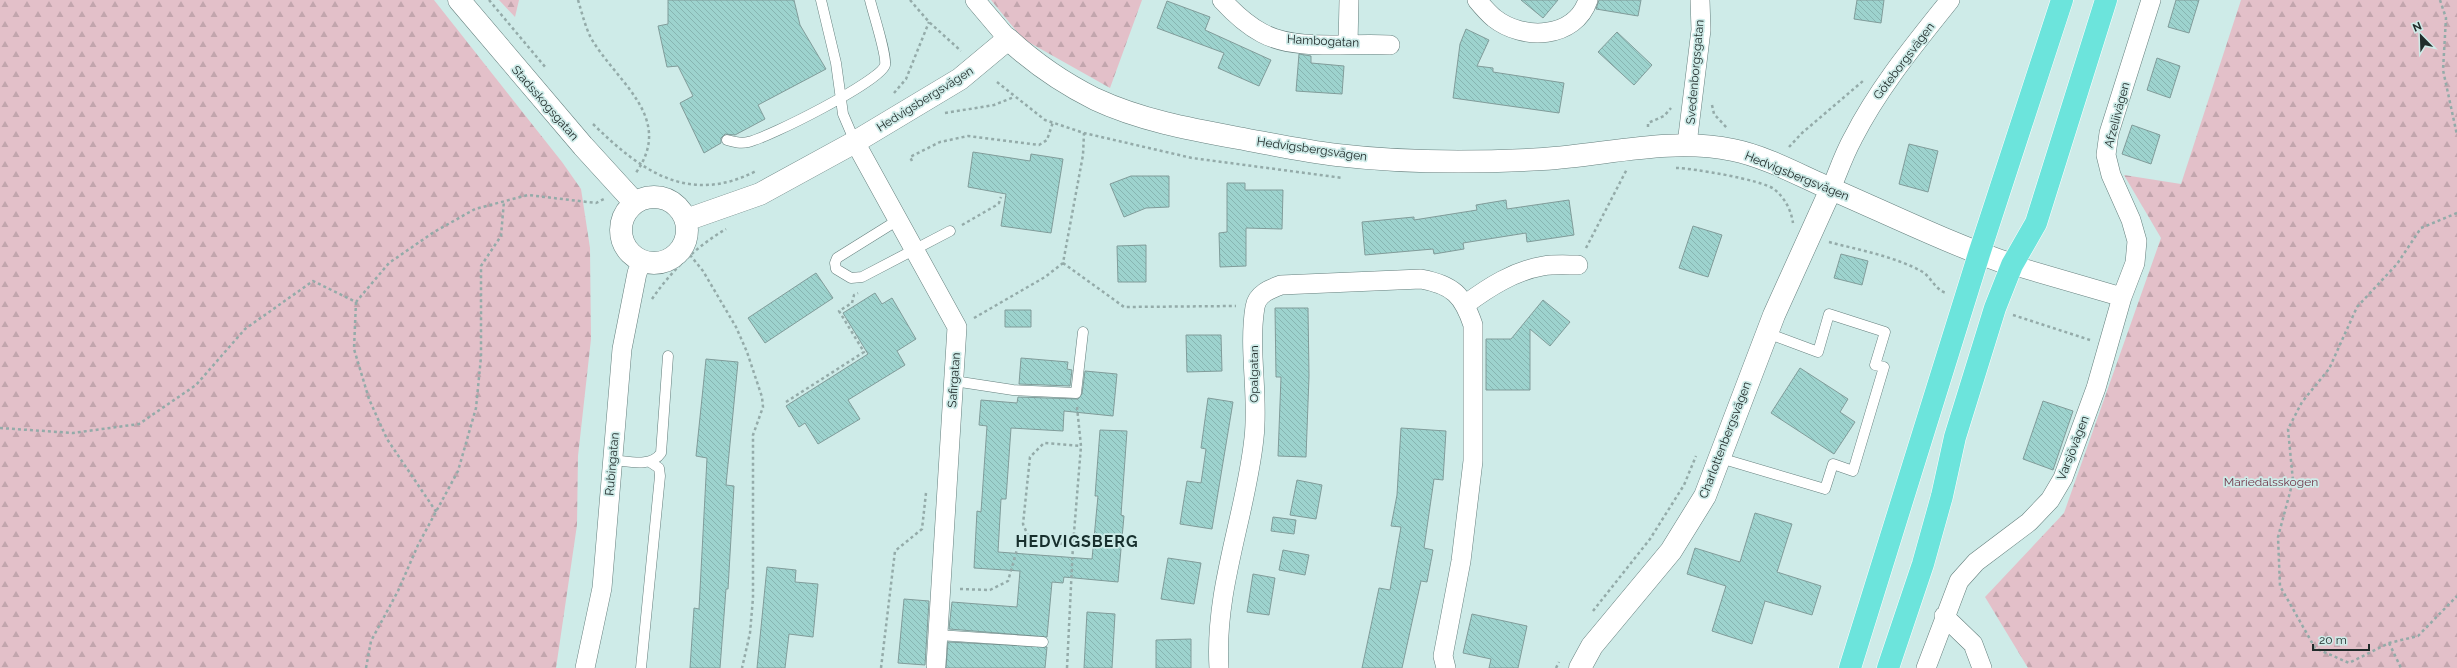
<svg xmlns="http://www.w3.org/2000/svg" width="2457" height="668" viewBox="0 0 2457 668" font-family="Raleway,sans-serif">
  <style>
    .forest { fill: url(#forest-firs) }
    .building { fill: url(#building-back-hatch); stroke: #819c9a }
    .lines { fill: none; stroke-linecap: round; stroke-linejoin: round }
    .service-casing { stroke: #657f7d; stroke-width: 11 }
    .minor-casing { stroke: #657f7d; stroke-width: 20 }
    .tertiary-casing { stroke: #657f7d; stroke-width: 23 }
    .trunk-casing { stroke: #fff; stroke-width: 23 }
    .path { stroke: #94aba9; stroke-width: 2.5; stroke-dasharray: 3 3; stroke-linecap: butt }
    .service { stroke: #fff; stroke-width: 10 }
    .minor { stroke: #fff; stroke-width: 19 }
    .tertiary { stroke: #fff; stroke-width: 22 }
    .trunk { stroke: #6ce4dc; stroke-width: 22 }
    .labels { text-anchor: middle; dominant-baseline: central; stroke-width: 3.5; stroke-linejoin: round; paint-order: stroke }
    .street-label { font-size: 12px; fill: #212c2b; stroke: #ceebe8 }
    .park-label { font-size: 12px; fill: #6f3448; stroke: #ceebe8 }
    .district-label { font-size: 16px; font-weight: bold; letter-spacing: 1px; fill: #172f2d; stroke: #ceebe8 }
  </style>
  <defs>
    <pattern id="forest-firs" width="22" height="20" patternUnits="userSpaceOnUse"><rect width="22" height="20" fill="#e3c0c9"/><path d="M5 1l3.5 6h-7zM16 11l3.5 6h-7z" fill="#c2a5ad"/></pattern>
    <pattern id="building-back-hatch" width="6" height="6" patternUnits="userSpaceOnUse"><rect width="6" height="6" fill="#9dd3ce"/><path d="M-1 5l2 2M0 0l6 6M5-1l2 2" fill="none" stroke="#87b5b1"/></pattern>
  </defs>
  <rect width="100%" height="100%" fill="#ceebe8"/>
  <path class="forest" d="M0,0H434L562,162L581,189L590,248L591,339L578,456L577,525L556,668H0Z
    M499,0H519L515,17Z
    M991,0H1142L1110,88L1023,39Z
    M2241,0H2457V668H2028L1985,597L2064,513L2161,238L2124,175L2181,184Z"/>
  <path class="building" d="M668,0H794L800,25L826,69L758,105L765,119L735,135L725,134L721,138V143L704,153L680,103L693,96L678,66L667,67L658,26L668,24Z
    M1521,0H1558L1543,18Z
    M1599,0H1641L1638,16L1596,9Z
    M1857,0H1884L1881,23L1854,19Z
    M2176,0H2199L2189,33L2168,27Z
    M1167,1L1210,17L1205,30L1271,60L1259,86L1218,68L1224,53L1157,28Z
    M1466,29L1489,40L1477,66L1493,68V72L1564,83L1559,113L1453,98L1460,44Z
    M1617,32L1652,65L1634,85L1598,52Z
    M1299,54L1311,56V63L1344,66L1342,94L1296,91Z
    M2157,58L2180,66L2170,98L2147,90Z
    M2132,125L2160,135L2151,164L2122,154Z
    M1909,144L1938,151L1928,192L1899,184Z
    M973,152L1030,161L1031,154L1063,159L1051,233L1001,226L1006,194L968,187Z
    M1131,176H1169V207L1146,208L1124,217L1110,184Z
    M1227,183H1245V190H1283L1282,229L1246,228V266L1220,267L1219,233L1227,232Z
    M1506,200L1507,209L1569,200L1574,235L1527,242L1526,233L1463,243L1464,249L1434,254L1433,249L1365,255L1362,222L1414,217V220L1477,210L1476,205Z
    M1693,226L1722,235L1708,277L1679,268Z
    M1146,245V282H1118L1117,246Z
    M1841,254L1868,261L1862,285L1834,278Z
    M816,273L833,298L765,343L748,318Z
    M875,293L882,304L892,298L916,339L897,351L905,365L848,400L860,419L818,444L805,423L799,427L786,406L868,354L843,313Z
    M1543,300L1570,322L1550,346L1530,329V390H1486V339H1511Z
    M1275,308H1308L1309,376L1306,457L1278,456L1281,377H1276Z
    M1005,310H1031V327H1005Z
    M1186,335H1221L1222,371L1187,372Z
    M1021,358L1068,362L1067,369L1072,370L1070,386L1019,384Z
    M706,359L738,362L726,485L734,486L728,589H726L720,668H690L694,608L699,609L707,458L696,456Z
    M1800,368L1848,399L1840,412L1855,422L1834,454L1771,413Z
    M1085,371L1117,374L1113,416L1064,411L1063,431L1011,428L1006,499H1001L998,552L1092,559L1098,496H1095L1100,430L1127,431L1121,515L1124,516L1118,582L1064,577L1063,583L1052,582L1047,637L949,629L952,602L1017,607L1020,571L974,568L977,511L981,512L987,426L979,425L981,400L1017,403L1018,397L1078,399L1082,394Z
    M1208,398L1233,402L1212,529L1180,524L1187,481L1201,483L1206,449L1201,448Z
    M2043,401L2073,411L2053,470L2023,459Z
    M1401,428L1446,431L1443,480L1434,479L1424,548L1433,550L1427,582L1421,581L1402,668H1362L1379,588L1390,590L1401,527L1391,526L1397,495Z
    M1297,480L1322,485L1316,519L1290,515Z
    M1755,513L1792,524L1777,572L1821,586L1812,615L1765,601L1752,644L1712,631L1726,586L1687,574L1695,548L1740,562Z
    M1273,517L1296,520L1294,534L1271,531Z
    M1283,550L1309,555L1305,575L1279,570Z
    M1168,558L1201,563L1194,604L1161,599Z
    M767,567L796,570L795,582L818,584L813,637L789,634L785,668H757Z
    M1253,574L1275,578L1269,615L1247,612Z
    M904,599L929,601L925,665L898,663Z
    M1087,612L1115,614L1112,668H1084Z
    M1472,614L1527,626L1518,668H1489L1491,659L1463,653Z
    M1191,639V668H1156V640Z
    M948,642L1047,647L1045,668H946Z"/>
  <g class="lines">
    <defs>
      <path id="service" d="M821,0L836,63L843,114L855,142
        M727,140C734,142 741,144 748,142C768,138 881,81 885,65C887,55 873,13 870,0
        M898,220L837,258L835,263L836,269L851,278L862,277L950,231
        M954,381L1013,390L1076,393L1083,332
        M1720,458L1825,489L1833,464L1853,471L1884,367L1875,365L1885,332L1829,314L1818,352L1767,333
        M612,460C628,461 651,468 661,453L668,356
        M938,635L1043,642
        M641,668L660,476L659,468L650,462"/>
      <path id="minor" d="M975,0L1008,39
        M1222,0C1233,12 1247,25 1262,33C1297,52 1351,42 1390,45
        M1477,0C1482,6 1488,13 1494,18C1523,41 1575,39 1588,0
        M1348,44L1349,0
        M855,142L957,327L936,665
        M1687,144L1701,30L1700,0
        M1831,189C1838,172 1844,154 1853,138C1879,87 1915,44 1950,0
        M2012,265L2122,297
        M1466,304C1489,287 1514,271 1543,266C1554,264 1567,265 1578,265
        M1944,616L1973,644L1982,668
        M585,668L602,588L622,349L637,273L642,261
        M1219,668C1214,589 1246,515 1254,438C1259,395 1248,350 1255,307C1257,294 1270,289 1281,285L1421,279C1453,285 1463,295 1473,325V461L1461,561L1443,656L1446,668
        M1926,668L1959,581L1976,562L2029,522L2050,500L2063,478L2096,388L2122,297L2135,263L2137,241L2131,220L2111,175L2106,155L2109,133L2151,0"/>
      <path id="tertiary" d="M459,0L583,146L635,203
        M621 230a33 33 0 1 1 66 0a33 33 0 1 1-66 0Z
        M686,220L760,194L855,142L960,79L1008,39C1034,63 1063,83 1095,99C1140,120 1189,129 1238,138C1271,144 1304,151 1337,155C1405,163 1475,163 1543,159C1607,155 1669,137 1733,150C1763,156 1793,172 1822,185C1885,212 1947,243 2012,265
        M1580,668L1592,646L1671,551L1705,496L1774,315L1831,189"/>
      <path id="trunk" d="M1850,668L1979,254L2062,0
        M1888,668L1923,564L1942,496L1955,437L1995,308L2012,265L2036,223L2106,0"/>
    </defs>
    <use href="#service" class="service-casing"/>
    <use href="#minor" class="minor-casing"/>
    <use href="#tertiary" class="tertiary-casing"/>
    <use href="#trunk" class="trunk-casing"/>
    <path class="path" d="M489,0L546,68
      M578,0C582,13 585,26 591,38C617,83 676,118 635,174
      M910,0L929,22L961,51
      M2440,0L2446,18L2443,70L2457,135
      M997,82L1045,120L1084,133L1192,158L1343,178
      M894,93L906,79L929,22
      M1712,105L1714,114L1727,128
      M945,113L994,105L1014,97
      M593,124C640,170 688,206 756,171
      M1648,127V123L1664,116L1671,108
      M1789,147L1802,133L1863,81
      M912,161L910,157L940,142L968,136L1039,145L1047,140L1053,122
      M1676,168C1692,168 1762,180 1774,189C1785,198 1791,210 1793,223
      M2457,213L2421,228L2397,264L2357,307L2329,369L2302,402L2288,429L2293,481L2278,537L2280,586L2315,648L2349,663L2389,643L2418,636L2457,596
      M962,225L995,206L999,203L1001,197
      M1829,242C1859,250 1893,256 1921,271C1931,276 1934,289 1946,293
      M1586,248L1627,169
      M690,255L703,271L736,327L747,352L762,397L763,407L753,435V598L750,633L742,668
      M1063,263L1124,307L1236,306
      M652,299C671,271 697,246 726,229
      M356,302L354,349L369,399L387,439L437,513
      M2013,315L2090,340
      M974,318L1045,277L1063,263L1083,155L1084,133
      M786,402L864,352L839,311L852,303L854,295L858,293
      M1077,407L1081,446L1044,443L1030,457L1023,524L1030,540L1073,545L1081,446
      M0,428L73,433L139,424L196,385L245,329L313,281L356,302L389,263L434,232L475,209L528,195L596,203L604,199
      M960,589L990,590L1008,581L1018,546L1026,533
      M1593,611L1650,539L1684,485L1696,456
      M2389,643L2401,668
      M366,668L371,641L398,591L418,545L458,471L476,408L481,357V266L501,236L504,201
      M881,668L895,551L922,529L926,493
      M1067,668L1073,545
      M1556,668L1559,662"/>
    <use href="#service" class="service"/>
    <use href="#minor" class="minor"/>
    <use href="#tertiary" class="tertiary"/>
    <use href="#trunk" class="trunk"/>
  </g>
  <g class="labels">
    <g class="street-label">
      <text transform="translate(1323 41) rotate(3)">Hambogatan</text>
      <text transform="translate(1904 61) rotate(-53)">Göteborgsvägen</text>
      <text transform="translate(1695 72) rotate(-85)">Svedenborgsgatan</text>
      <text transform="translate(925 99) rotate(-32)">Hedvigsbergsvägen</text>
      <text transform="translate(545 103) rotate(49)">Stadsskogsgatan</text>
      <text transform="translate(2117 115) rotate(-75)">Afzeliivägen</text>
      <text transform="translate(1312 149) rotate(8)">Hedvigsbergsvägen</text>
      <text transform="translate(1797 176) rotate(22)">Hedvigsbergsvägen</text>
      <text transform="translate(1254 374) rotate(-90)">Opalgatan</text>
      <text transform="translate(954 380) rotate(-86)">Safirgatan</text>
      <text transform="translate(1725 440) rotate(-69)">Charlottenbergsvägen</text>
      <text transform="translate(2073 448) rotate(-69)">Varsjövägen</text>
      <text transform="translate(612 464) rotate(-85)">Rubingatan</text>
    </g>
    <g class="park-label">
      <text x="2271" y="482">Mariedalsskogen</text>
    </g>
    <g class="district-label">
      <text x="1077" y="541">HEDVIGSBERG</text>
    </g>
  </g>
  <g transform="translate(2421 36) rotate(337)" stroke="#ceebe8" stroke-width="3" paint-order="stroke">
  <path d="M0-3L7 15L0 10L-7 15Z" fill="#212c2b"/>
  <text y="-6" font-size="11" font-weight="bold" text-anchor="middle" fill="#212c2b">N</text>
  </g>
  <path d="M2313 644v6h56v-6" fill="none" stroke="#212c2b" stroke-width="2"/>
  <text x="2319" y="644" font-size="12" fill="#212c2b" stroke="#ceebe8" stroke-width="3" paint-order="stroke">20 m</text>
</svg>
